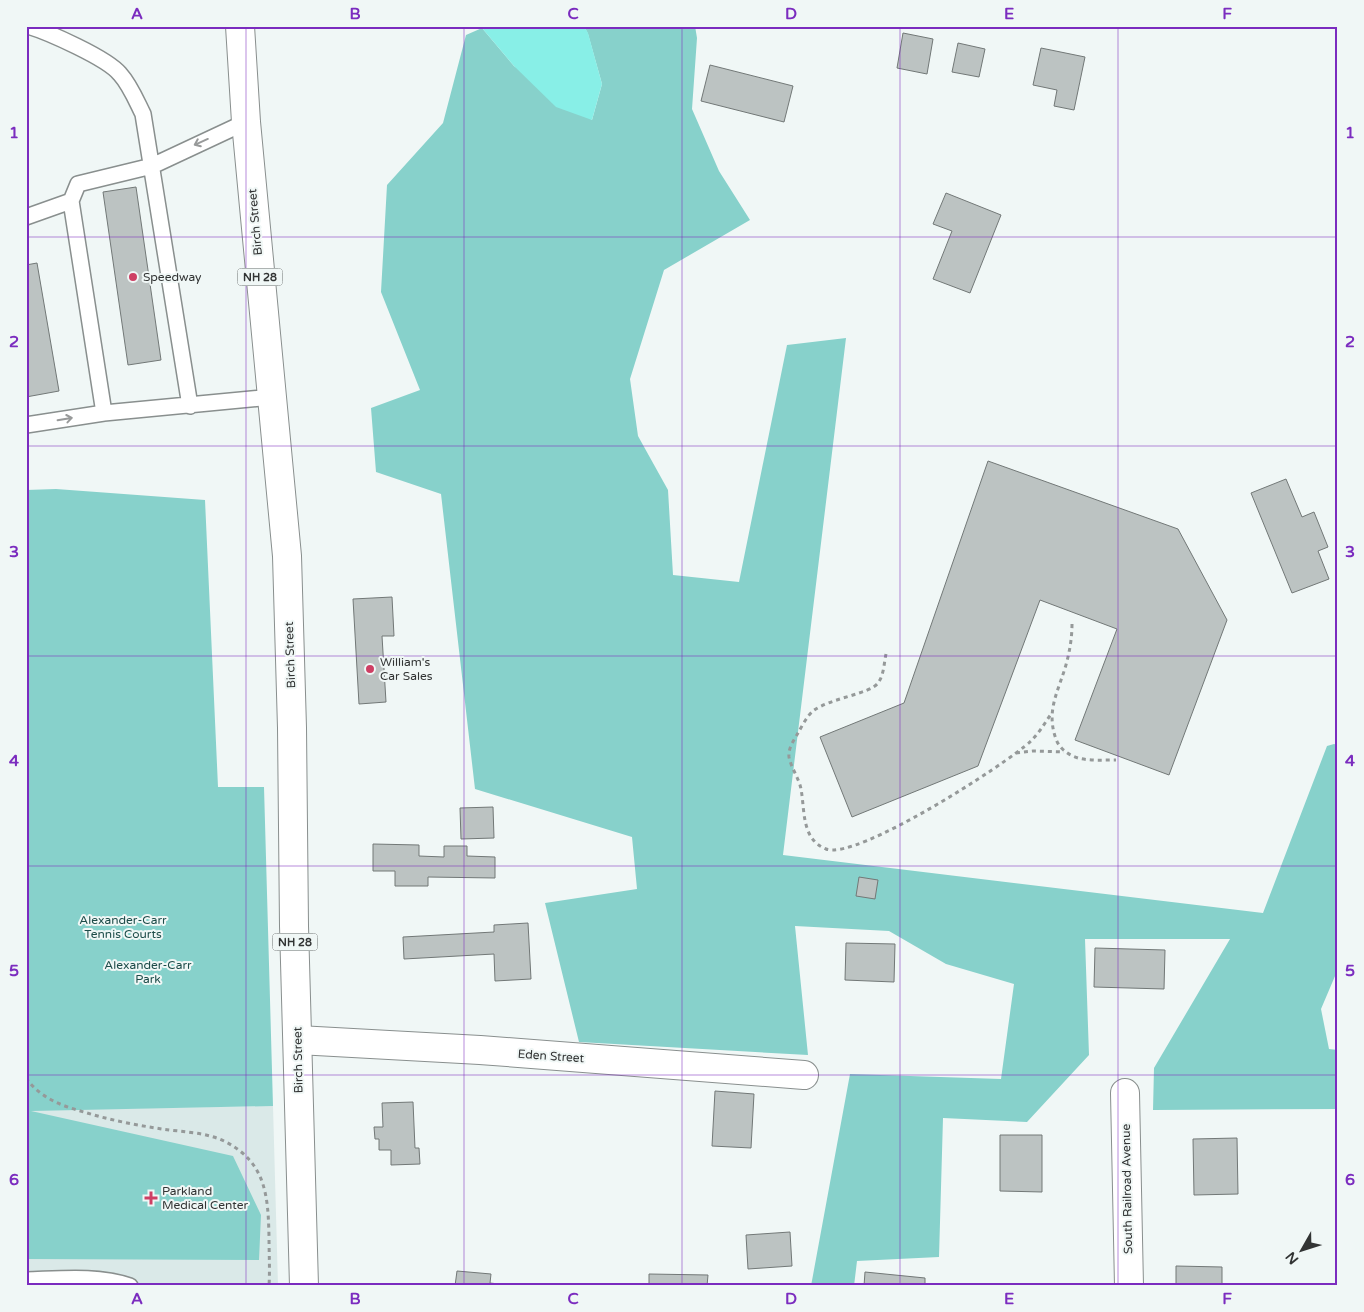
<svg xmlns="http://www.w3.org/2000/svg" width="1364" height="1312" viewBox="0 0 1364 1312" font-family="'Varela Round',sans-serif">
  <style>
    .built { fill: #dae9e8 }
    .green { fill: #87d1cb }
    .water { fill: #88efe7 }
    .building { fill: #bcc3c2; stroke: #727877 }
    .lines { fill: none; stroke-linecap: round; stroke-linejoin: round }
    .lane-casing { stroke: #898f8e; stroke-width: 18 }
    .street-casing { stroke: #898f8e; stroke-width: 30 }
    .primary-casing { stroke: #898f8e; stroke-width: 30 }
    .path { stroke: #959999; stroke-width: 3; stroke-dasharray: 4 4; stroke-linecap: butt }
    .lane { stroke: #fff; stroke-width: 15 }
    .street { stroke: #fff; stroke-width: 28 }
    .primary { stroke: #fff; stroke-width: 28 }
    .oneway { stroke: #989a9a }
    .grid { fill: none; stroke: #7b2cbf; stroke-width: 1; stroke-opacity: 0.55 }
    .poi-dot { fill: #ce3f64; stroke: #f0f7f6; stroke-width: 2 }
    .labels { text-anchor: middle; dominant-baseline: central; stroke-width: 4; stroke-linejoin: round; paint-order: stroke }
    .shield { fill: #f0f7f6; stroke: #6b6e6e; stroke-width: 1 }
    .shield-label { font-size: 11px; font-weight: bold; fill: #323434 }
    .street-label { font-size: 12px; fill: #323434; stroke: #f0f7f6 }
    .poi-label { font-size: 12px; fill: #323434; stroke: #f0f7f6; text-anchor: start }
    .park-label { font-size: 12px; fill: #1d4c49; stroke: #f0f7f6 }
    .neatline { fill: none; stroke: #7b2cbf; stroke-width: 2 }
    .grid-label { font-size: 16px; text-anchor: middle; font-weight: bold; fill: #7b2cbf }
  </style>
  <rect width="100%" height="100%" fill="#f0f7f6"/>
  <path class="built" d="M273,1106L278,1286H26V1110Z"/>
  <path class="green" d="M584,26H695L697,38L692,109L719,171L750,220L664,270L630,379L638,436L668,490L673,575L739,582L787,345L846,338L783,855L1263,913L1327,746L1334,744L1338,745V969L1321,1009L1329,1049L1338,1050V1109L1153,1110L1154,1068L1230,939H1085L1089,1055L1027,1122L943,1118L939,1257L857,1261L854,1286H811L850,1074L1001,1079L1014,984L946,964L889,931L795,926L808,1055L579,1042L545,903L637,889L632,837L475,789L441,494L376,472L371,408L420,390L381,292L387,185L443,123L466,35L482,28L514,66L592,120L602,84L588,34Z
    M56,489L205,500L218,787H264L273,1106L31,1111L233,1156L261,1215L259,1260L26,1259V490Z"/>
  <path class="water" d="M482,26H584L588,33L602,84L592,120L556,107L514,66L482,28Z"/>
  <path class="building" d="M903,33L933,39L927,74L897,68Z
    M958,43L985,49L979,77L952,72Z
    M1041,48L1085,57L1074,110L1054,106L1057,90L1033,85Z
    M710,65L793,86L784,122L701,101Z
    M136,187L161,360L128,365L103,192Z
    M946,193L1001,215L970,293L933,279L952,231L933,224Z
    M37,263L59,391L26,397V265Z
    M988,461L1178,529L1227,620L1169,775L1075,740L1117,629L1040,600L978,766L852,817L820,737L904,703Z
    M1286,479L1302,517L1314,512L1328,547L1318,551L1329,579L1292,593L1251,493Z
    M392,597L394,636H382L386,702L359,704L353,599Z
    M493,807L494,838L461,839L460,808Z
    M373,844L419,845V856L444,857V846H467V856L495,857V878L428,877V886H395V871H373Z
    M859,877L878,880L875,899L856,896Z
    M528,923L531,979L495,981L494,954L404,959L403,937L494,932V925Z
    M846,943L895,944L894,982L845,980Z
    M1095,948L1165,950L1164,989L1094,987Z
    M715,1091L754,1094L751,1148L712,1146Z
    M413,1102L415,1148H419L420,1164L391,1165V1150H379V1139H375L374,1127H383L382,1103Z
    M1000,1135H1042V1192L1000,1191Z
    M1237,1138L1238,1194L1194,1195L1193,1139Z
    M790,1232L792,1266L748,1269L746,1235Z
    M1176,1266L1222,1267V1286H1176Z
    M457,1271L491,1274L490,1283L499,1284V1286H455Z
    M865,1272L925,1278V1286H864Z
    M649,1274L708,1275L707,1286H649Z"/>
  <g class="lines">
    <defs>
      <path id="lane" d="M28,26C48,32 107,58 120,74C130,85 136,100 143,114L190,406
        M71,201L104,413
        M26,217L71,201L78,184L152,166L246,122
        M26,425L104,413L272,397
        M26,1280C61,1279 97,1275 130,1286"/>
      <path id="street" d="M298,1040L480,1050L804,1075
        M1125,1093L1129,1286"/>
      <path id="primary" d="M240,26L246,122L287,556L292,728L294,926L304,1286"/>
    </defs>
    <use href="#lane" class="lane-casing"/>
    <use href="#street" class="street-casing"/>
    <use href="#primary" class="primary-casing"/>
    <path class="path" d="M1072,624C1072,637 1070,649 1067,661C1060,689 1045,709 1056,739C1059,748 1068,755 1078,758C1090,761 1103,760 1116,760
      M886,654C884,663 884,675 878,683C870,694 830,698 813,711C807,716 802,726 798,733C794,740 788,748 789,757C791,768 799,778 801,789C805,810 801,839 826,849C856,861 1005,765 1031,741C1039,733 1045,723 1051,714
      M1016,753L1033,751L1064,752
      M26,1078C40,1098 62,1106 84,1112C109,1120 136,1125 162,1129C182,1132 207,1132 226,1142C266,1163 268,1196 269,1236C269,1253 270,1269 269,1286"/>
    <use href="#lane" class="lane"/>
    <use href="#street" class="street"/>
    <use href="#primary" class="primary"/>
  </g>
  <defs><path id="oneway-shaft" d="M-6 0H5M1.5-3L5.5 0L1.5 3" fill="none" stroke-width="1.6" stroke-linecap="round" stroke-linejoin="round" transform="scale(1.25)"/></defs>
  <g class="oneway">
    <use href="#oneway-shaft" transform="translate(201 142) rotate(156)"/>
    <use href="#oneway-shaft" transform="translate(65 419) rotate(-9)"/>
  </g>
  <path class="grid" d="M246,26V1286M464,26V1286M682,26V1286M900,26V1286M1118,26V1286M26,237H1338M26,446H1338M26,656H1338M26,866H1338M26,1075H1338"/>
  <g class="poi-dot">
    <circle cx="133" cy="277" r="5"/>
    <circle cx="370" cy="669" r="5"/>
    <path d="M148.5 1190.5h5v5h5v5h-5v5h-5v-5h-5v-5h5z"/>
  </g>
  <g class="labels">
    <g class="shield">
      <rect x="237.5" y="268.5" width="45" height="17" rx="4"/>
      <rect x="272.5" y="933.5" width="45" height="17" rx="4"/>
    </g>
    <g class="shield-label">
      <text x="260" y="277">NH 28</text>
      <text x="295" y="942">NH 28</text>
    </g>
    <g class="street-label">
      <text transform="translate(255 222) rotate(-95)">Birch Street</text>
      <text transform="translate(290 655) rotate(-92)">Birch Street</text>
      <text transform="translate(551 1056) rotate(4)">Eden Street</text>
      <text transform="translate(298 1060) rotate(-91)">Birch Street</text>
      <text transform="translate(1127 1189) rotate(-91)">South Railroad Avenue</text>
    </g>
    <g class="poi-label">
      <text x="143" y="277">Speedway</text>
      <text x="380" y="662">William's<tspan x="380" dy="14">Car Sales</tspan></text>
      <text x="162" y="1191">Parkland<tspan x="162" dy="14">Medical Center</tspan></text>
    </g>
    <g class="park-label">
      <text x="123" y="920">Alexander-Carr<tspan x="123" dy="14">Tennis Courts</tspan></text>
      <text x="148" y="965">Alexander-Carr<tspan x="148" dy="14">Park</tspan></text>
    </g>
  </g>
  <rect width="1364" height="1312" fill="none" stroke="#f0f7f6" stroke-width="55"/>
  <g transform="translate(1302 1250) rotate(231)" stroke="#f0f7f6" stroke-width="4" paint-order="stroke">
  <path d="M0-4L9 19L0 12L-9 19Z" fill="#323434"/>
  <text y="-8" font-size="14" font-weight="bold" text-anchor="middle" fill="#323434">N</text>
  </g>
  <rect x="28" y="28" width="1308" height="1256" class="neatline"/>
  <g class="grid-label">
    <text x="137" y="19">A</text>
    <text x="355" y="19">B</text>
    <text x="573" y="19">C</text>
    <text x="791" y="19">D</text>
    <text x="1009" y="19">E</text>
    <text x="1227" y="19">F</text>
    <text x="14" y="138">1</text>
    <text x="1350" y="138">1</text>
    <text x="14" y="347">2</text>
    <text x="1350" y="347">2</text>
    <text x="14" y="557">3</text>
    <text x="1350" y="557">3</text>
    <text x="14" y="766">4</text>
    <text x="1350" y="766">4</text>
    <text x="14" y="976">5</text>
    <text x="1350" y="976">5</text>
    <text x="14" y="1185">6</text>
    <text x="1350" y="1185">6</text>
    <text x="137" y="1304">A</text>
    <text x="355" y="1304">B</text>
    <text x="573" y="1304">C</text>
    <text x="791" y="1304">D</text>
    <text x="1009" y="1304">E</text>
    <text x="1227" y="1304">F</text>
  </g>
</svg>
